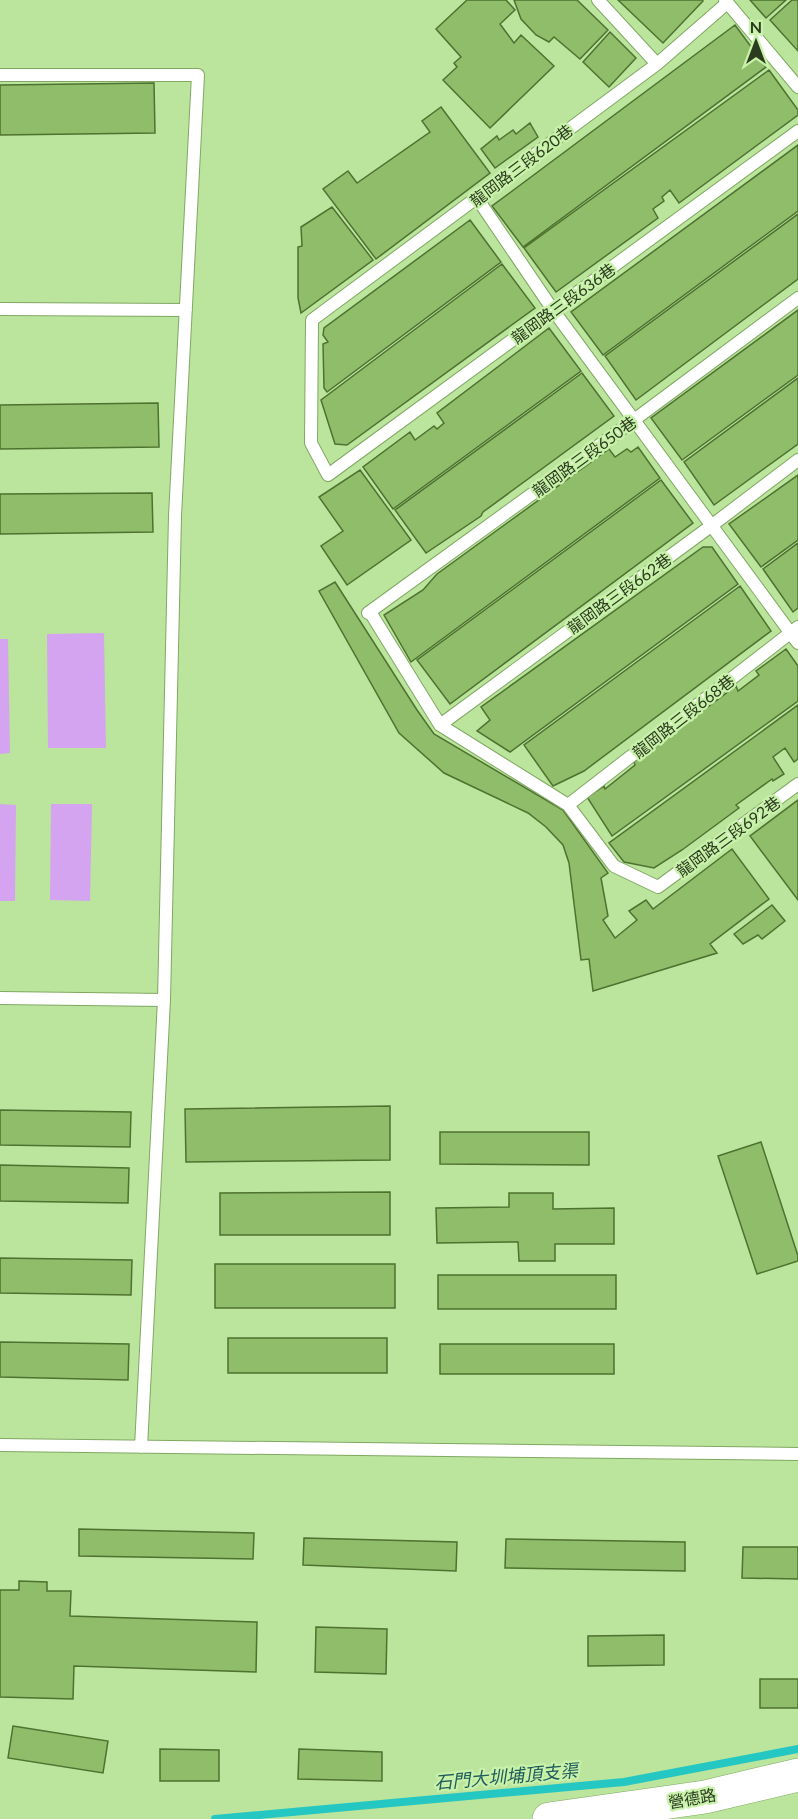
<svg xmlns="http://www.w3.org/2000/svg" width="798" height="1819" viewBox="0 0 798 1819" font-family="Lato,'Noto Sans TC',sans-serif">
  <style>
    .green { fill: #d4a4f0 }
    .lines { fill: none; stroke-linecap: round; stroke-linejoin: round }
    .stream { stroke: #25c7c3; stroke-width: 8 }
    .building { fill: #8fbd6a; stroke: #4e722f; stroke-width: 1.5 }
    .lane-casing { stroke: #81a863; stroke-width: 14 }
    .secondary-casing { stroke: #81a863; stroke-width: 34 }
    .lane { stroke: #fff; stroke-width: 12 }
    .secondary { stroke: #fff; stroke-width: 33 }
    .labels { text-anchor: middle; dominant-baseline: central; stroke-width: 4.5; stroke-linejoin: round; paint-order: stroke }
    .street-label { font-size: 16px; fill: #2b3b1e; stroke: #c8f1aa }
    .water-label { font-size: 18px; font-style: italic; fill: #205c5b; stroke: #c8f1aa }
  </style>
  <rect width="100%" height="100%" fill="#bbe49d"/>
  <path class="green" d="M104,633L106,748H48L47,634Z
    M0,639H8L10,753L0,754Z
    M0,804L16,805L15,901H0Z
    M51,804H92L90,901L50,900Z"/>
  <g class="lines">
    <path class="stream" d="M215,1819L624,1782L798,1749"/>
  </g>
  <path class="building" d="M467,0H506L515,10L500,24L514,43L521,35L554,66L490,128L443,80L457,67L454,63L461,57L436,29Z
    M514,0H577L608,30L580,59L554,37L549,42L536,35L521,19Z
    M618,0H702L703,1L663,43Z
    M750,0H786L766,18Z
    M792,0H798V51L770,20Z
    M735,25L766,67L523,247L492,206Z
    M610,32L636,58L609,87L583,62Z
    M769,70L798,110V115L679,203L670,190L662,197L664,201L653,209L658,218L556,292L524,248Z
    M154,83L155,133L0,135V85Z
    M441,107L490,173L376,259L323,189L348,171L357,183L430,132L422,121Z
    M530,123L538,137L495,168L481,149L497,136L499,140L513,130L516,134Z
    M798,145V211L603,355L571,312Z
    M332,207L373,260L301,313L298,298V247L302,246L301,227Z
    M798,214V279L636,400L605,356Z
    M470,220L501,262L327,392L324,388L323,344L328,342L323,335L324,328Z
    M502,264L535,308L347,445L335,444L321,400Z
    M798,310V375L682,460L651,418Z
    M549,328L581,371L393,509L363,467L410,432L415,440L434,426L437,429L444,423L437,413Z
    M582,373L614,416L483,512L481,516L426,553L395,510Z
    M798,378V444L714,505L684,462Z
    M158,403L159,447L0,449V405Z
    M638,447L660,478L411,662L384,615L423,590L437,574L609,449L615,457L627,449L631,452Z
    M360,470L411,540L347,585L321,546L343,531L319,497Z
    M798,475V540L761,567L729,524Z
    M661,480L693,523L450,704L417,660Z
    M152,493L153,532L0,534V494Z
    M798,543V608L793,612L763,569Z
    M703,547H712L738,584L510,752L477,731L490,720L481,707Z
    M335,582L417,710L434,734L563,810L608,873L601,878L608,916L603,920L615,938L637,920L629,911L646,900L653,909L732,849L769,899L710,944L717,953L593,991L589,959L581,960L569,863L563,845L546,827L528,813L444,773L399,733L319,591Z
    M740,586L771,631L584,771L553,786L524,745Z
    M786,649L798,666V701L612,836L587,797L604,786L605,789L635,765L634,762L736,686L738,691L759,675L756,671Z
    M798,705V759L794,762L785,748L773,757L784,774L773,781L772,779L736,805L739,808L682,850L654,868L624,862L609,843Z
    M798,800V900L750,836Z
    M772,905L785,921L762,939L758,935L743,944L734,934Z
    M390,1106V1160L186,1162L185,1109Z
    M0,1110L131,1112L130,1147L0,1145Z
    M440,1132H589V1165L440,1164Z
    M761,1142L798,1256V1261L757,1274L718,1156Z
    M0,1165L129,1168L128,1203L0,1201Z
    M390,1192V1235H220V1193Z
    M509,1193H553V1209L614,1208V1244H555V1261H519L518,1242L437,1243L436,1208L509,1207Z
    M0,1258L132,1260L131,1295L0,1293Z
    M215,1264H395V1308H215Z
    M438,1275H616V1309H438Z
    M228,1338H387V1373H228Z
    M0,1342L129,1344L128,1380L0,1377Z
    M440,1344H614V1374H440Z
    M79,1529L254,1533L253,1559L79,1556Z
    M304,1538L457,1542L456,1571L303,1565Z
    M506,1539L685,1542V1571L505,1568Z
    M743,1547H798V1579L742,1578Z
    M19,1581L47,1582V1591H71L70,1616L257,1622L256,1672L74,1666L73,1699L0,1697V1590H19Z
    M316,1627L387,1629L386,1674L315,1672Z
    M664,1635V1665L588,1666V1636Z
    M760,1679H798V1708H760Z
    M13,1726L108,1741L103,1773L8,1758Z
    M160,1749L219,1750V1781H160Z
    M299,1749L382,1752V1781L298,1779Z"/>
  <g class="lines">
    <defs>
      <path id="lane" d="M598,0L657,64
        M725,0L798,87
        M726,4L657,64L312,320L311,443L328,475L798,131
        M0,75H198L175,516L164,1000L141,1447
        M477,198L553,310L798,643
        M0,309L186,310
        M370,612L440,725L568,805L614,866L658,887L798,784
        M368,613L634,420L798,298
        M440,725L711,526L798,460
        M568,805L798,627
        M0,998L164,1000
        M0,1445L798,1454"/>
      <path id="secondary" d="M549,1819L705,1797L798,1775"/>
    </defs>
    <use href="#lane" class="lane-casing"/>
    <use href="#secondary" class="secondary-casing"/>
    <use href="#lane" class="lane"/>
    <use href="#secondary" class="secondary"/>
  </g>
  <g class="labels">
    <g class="street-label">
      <text transform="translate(521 165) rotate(-37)">龍岡路三段620巷</text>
      <text transform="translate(563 303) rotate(-36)">龍岡路三段636巷</text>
      <text transform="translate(584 456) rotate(-36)">龍岡路三段650巷</text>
      <text transform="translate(619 593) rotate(-36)">龍岡路三段662巷</text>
      <text transform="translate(683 716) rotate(-38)">龍岡路三段668巷</text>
      <text transform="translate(728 836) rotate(-36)">龍岡路三段692巷</text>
      <text transform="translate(692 1798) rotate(-10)">營德路</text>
    </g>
    <g class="water-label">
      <text transform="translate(506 1776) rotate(-5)">石門大圳埔頂支渠</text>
    </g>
  </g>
  <g transform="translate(756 42)" stroke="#c8f1aa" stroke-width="4.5" paint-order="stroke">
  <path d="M0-4.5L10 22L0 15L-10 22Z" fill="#2b3b1e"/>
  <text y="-9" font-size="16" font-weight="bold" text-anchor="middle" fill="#2b3b1e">N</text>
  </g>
</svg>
